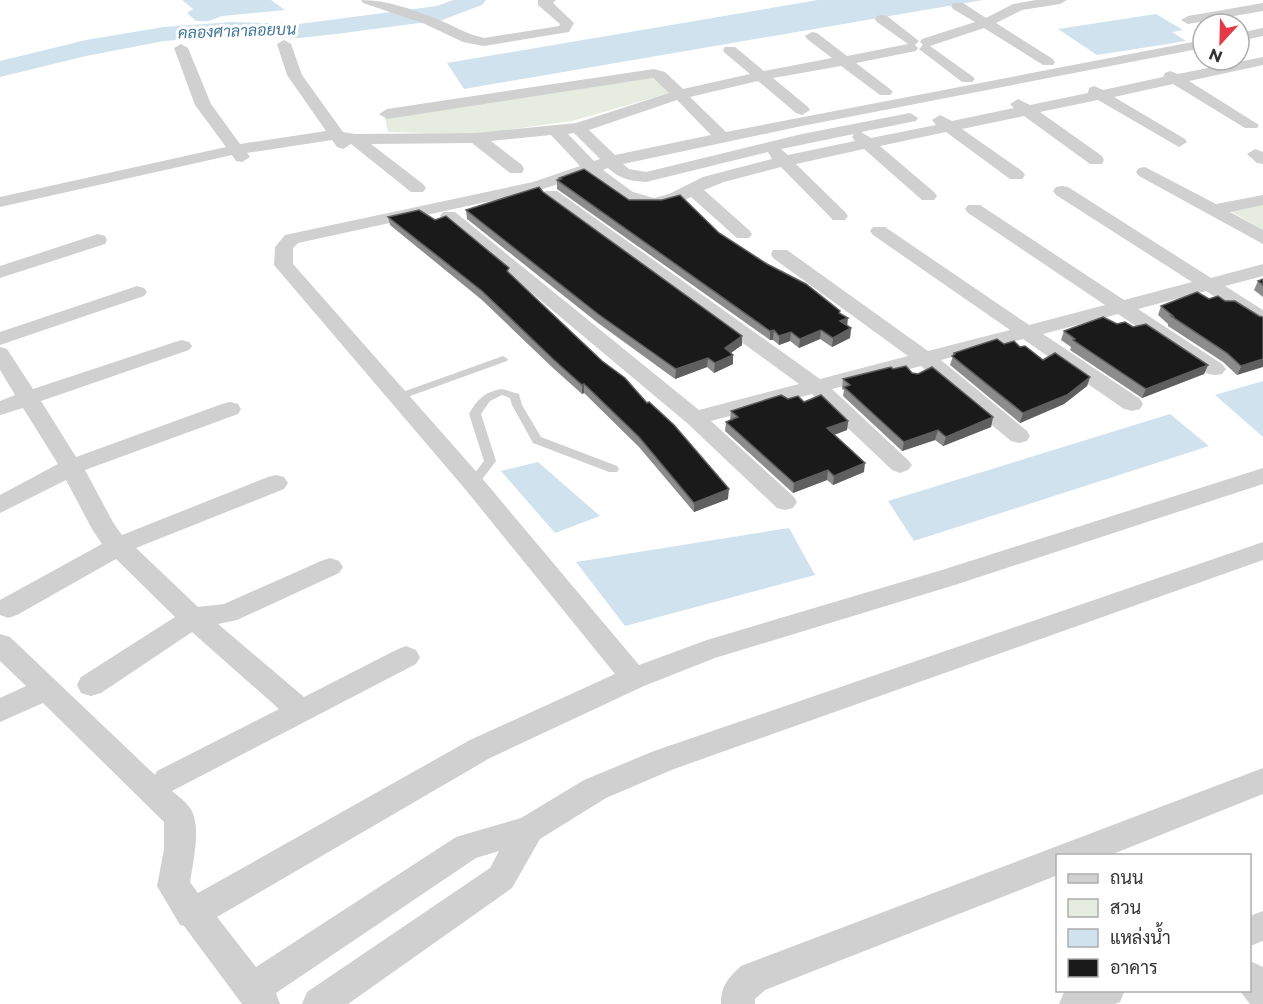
<svg xmlns="http://www.w3.org/2000/svg" width="1263" height="1004" viewBox="0 0 1263 1004" font-family="Montserrat,Sarabun,sans-serif">
  <style>
    .green { fill: #e6ecdf }
    .water { fill: #cfe2ee }
    .lines { fill: none; stroke-linecap: round; stroke-linejoin: round }
    .river { fill: #cfe2ee; fill-rule: evenodd }
    .lane { fill: #d0d0d0; fill-rule: evenodd }
    .street { fill: #d0d0d0; fill-rule: evenodd }
    .wall { fill: #8c8c8c }
    .shaded-wall { fill: #5f5f5f }
    .building { fill: #1a1a1a; stroke: #5f5f5f; stroke-width: 1.5 }
    .labels { text-anchor: middle; dominant-baseline: central; stroke-width: 6; stroke-linejoin: round; paint-order: stroke }
    .far-water-label { font-size: 16px; font-style: italic; fill: #3f7597; stroke: #fff }
  </style>
  <rect width="100%" height="100%" fill="#fff"/>
  <path class="green" d="M652,78L670,93L572,121L478,134L388,132L385,118Z
    M1263,199V230L1225,208Z"/>
  <path class="water" d="M182,0H271L285,10L222,16L209,21H196L187,13L193,9Z
    M818,0H983L464,89L447,63Z
    M1156,14L1183,30L1172,32L1186,41L1097,55L1058,29Z
    M1263,381V437L1215,395Z
    M1170,414L1209,446L914,541L888,501Z
    M538,462L600,516L555,533L501,471Z
    M789,528L815,575L625,626L576,562Z"/>
  <g class="lines">
    <path class="river" d="M453,0H486L482,5L442,20L336,34L299,38L231,36L164,41L86,56L0,77V61L86,40L164,27L231,22L299,24L437,6Z"/>
    <path class="lane" d="M503,356L508,359L507,361L402,399H394L393,397L394,395Z
      M502,389L519,394L522,405L541,437L617,466L619,469L617,472H609L533,443L512,405L510,398L502,395L490,401L481,414L496,461L477,486H469L467,483L484,461L469,414C477,399 486,391 502,389Z"/>
    <path class="street" d="M361,0C387,0 411,9 435,18C452,25 466,34 484,38L559,26L560,24L538,5V0H556L553,3L574,23L569,32L484,46L463,42L425,24L363,3Z
      M1036,0H1067L1060,4L1022,10L996,23L1053,59L1055,62L1053,65H1043L984,28L930,46L972,76L975,79L972,82H962L919,49L923,45L920,42L922,39L975,22L953,9L951,6L953,3H963L986,18L1013,4Z
      M1263,3V11L1188,24L1181,20L1188,16Z
      M882,15L887,16L919,41L915,45L918,48L916,51L856,63L890,89L893,92L890,95H880L841,66L773,78L808,107L810,110L802,115L796,113L758,81L690,97L726,132L1203,40V48L802,126L623,164L629,169L646,172L802,134L910,113L918,118L916,121L861,132L871,138L936,125L932,120L940,115L952,121L1014,108L1010,104L1018,99L1030,105L1088,93L1089,88L1094,86L1103,90L1163,77L1165,73L1170,71L1178,74L1263,57V65L1189,81L1259,125L1257,128H1245L1173,84L1114,97L1185,139L1187,142L1179,147L1098,100L1040,112L1102,156L1104,160L1102,164H1090L1024,116L962,129L1022,171L1025,175L1022,179H1010L946,132L880,146L934,192L937,196L934,200H922L864,149L796,164L845,212L848,216L845,220H833L781,167L724,182L704,190L749,230L752,234L749,238H737L691,197C649,218 620,205 589,174L537,191L298,243L293,248V264L481,477L639,665L707,640L942,570L1263,468V484L958,584L715,658L644,686L490,758L217,917L256,967L456,837L521,818L584,780L654,751L1263,542V560L674,769L606,798L540,839L512,888L348,1004H302L307,992L490,868L499,851L476,858L276,993L280,1004H242L184,926L180,925L157,886L164,849V822L43,703L0,722V698L26,686L0,661V634L10,637L155,775L157,771L279,709L192,632L101,693L91,696L81,693L77,685L81,677L175,617L116,559L17,615L8,618L0,615V600L102,544L92,529L66,480L0,513V495L58,464L23,408L0,415V401L15,395L0,370V347L7,349L33,389L175,342L182,340L189,342L192,346L189,350L41,401L76,457L222,404L230,402L238,404L241,409L238,414L85,470L114,524L122,535L268,477L276,475L284,477L288,483L284,489L136,548L198,607L224,604L321,561L330,558L339,561L343,567L339,573L237,620L218,624L304,697L396,650L406,646L416,650L420,657L416,664L172,791C178,796 185,801 190,808C202,825 193,863 190,882L198,893L470,740L615,674L465,489L274,265L275,247L285,235L533,182L580,166L551,135L491,141L522,165L524,169L522,173H510L472,143L371,144L423,184L426,188L423,192H411L351,144L343,149L337,147L332,140L247,153L250,157L242,162L236,161L232,155L0,207V197L226,147L195,105L174,48L181,44L188,48L211,104L240,144L326,131L287,75L277,44L284,40L291,44L302,75L343,132L355,134L476,133L576,123L669,93L653,78L387,119L379,114L387,109L654,69L665,72L683,89L750,74L725,53L723,50L725,47H735L764,71L832,58L807,39L805,36L812,32L817,33L847,56L908,44L877,22L875,19L877,16ZM677,100L711,135L615,155L589,130ZM574,133L600,159L594,161L568,134ZM854,134L852,137L855,141L788,155L781,149ZM768,152L772,159L703,177L669,194L654,198L633,192L603,170L608,168C620,179 630,181 646,182Z
      M1263,28V36L1239,41V33Z
      M1255,149L1263,152V164L1257,163L1247,154Z
      M1145,167L1216,204L1263,195V205L1230,212L1263,230V244L1139,176L1136,172L1139,168Z
      M1062,186L1068,187L1211,278L1263,264V276L1225,286L1263,310V325L1256,323L1206,291L1138,309L1222,364L1226,369L1222,374L1215,375L1208,374L1118,314L1043,334L1140,399L1143,404L1140,409L1132,411L1124,409L1023,339L941,360L1027,431L1030,436L1027,441L1019,443L1011,441L921,366L832,389L908,460L912,465L908,470L900,473L892,470L812,394L711,421L793,496L797,502L793,508L785,510L777,508L687,423L440,216L443,212H455L699,410L799,384L545,199L542,195L545,191H557L820,379L908,356L773,258L771,254L773,250H787L928,351L1010,330L873,235L870,231L873,227H885L1029,325L1105,305L968,213L965,209L968,205H980L1124,300L1192,282L1056,195L1053,191L1056,187Z
      M98,234L105,236L107,240L105,244L0,278V266Z
      M137,286L144,288L147,292L144,296L0,345V332Z
      M1263,768V794L1108,856H1058V875L765,990L755,999V1004H721C721,986 728,978 741,966Z
      M1263,911V941L1250,946V916Z
      M1250,961L1263,967V1004H1250L1239,990H1250Z
      M1067,990H1125L1120,1002L1115,1004H1059L1064,992Z"/>
  </g>
  <path class="wall" d="M559,178L629,200L719,233L840,313L847,326L851,328L850,338L832,347L820,339L799,348L790,341L779,345L773,340H770L557,189V180H559Z
    M543,192L742,345L731,353L733,355V364L714,373L707,367L675,379L598,323L467,219L466,210Z
    M388,217L510,274L728,499L694,512L639,447L584,393L582,394L553,368L482,300L390,225Z
    M1263,279V297L1254,290L1258,281Z
    M1209,299L1225,301L1259,316L1263,317L1237,375L1223,362L1168,326V324L1158,315L1161,306Z
    M1117,324L1133,327L1208,365L1204,374L1142,398L1070,350L1071,347L1061,340L1064,331Z
    M1004,344L1020,347L1043,360L1090,377L1087,386L1064,404L1020,423L950,365L954,353Z
    M893,369L912,373L993,417L991,427L943,446L935,440L902,451L843,396L844,390L842,389L843,379Z
    M788,399L804,402L848,421L847,430L834,435L864,472L833,485L827,480L793,493L725,431L726,422L730,420L731,411Z"/>
  <path class="shaded-wall" d="M848,318L847,327L840,321Z
    M851,328L850,338L832,347L833,338Z
    M774,330L773,340H770V331Z
    M821,330L820,339L799,348L800,339Z
    M791,332L790,341L779,345V336Z
    M742,336V345L725,357V348Z
    M733,355V364L714,373L715,363Z
    M708,358L707,367L675,379L676,369Z
    M1263,359V367L1237,375L1241,366Z
    M1208,365L1204,374L1142,398L1146,389Z
    M1090,377L1087,386L1064,404L1020,423L1023,413Z
    M584,384V393L582,394V385Z
    M993,417L991,427L943,446L946,437Z
    M848,421L847,430L825,438L827,428Z
    M938,430L935,440L902,451L904,442Z
    M865,463L864,472L833,485L834,476Z
    M828,470L827,480L793,493L794,483Z
    M729,489L728,499L694,512V503Z"/>
  <path class="building" d="M584,169L629,200H662L680,195L719,233L767,264L806,284L840,311L839,313L848,318L840,321L851,328L833,338L821,330L800,339L791,332L779,336L774,330L770,331L557,180L561,179L559,178Z
    M539,187L543,192L742,336L725,348L733,355L715,363L708,358L676,369L598,314L466,210Z
    M419,210L435,220L446,216L509,268L507,271L602,361L625,378L647,403L649,402L674,425L729,489L694,503L639,437L584,384L582,385L553,359L482,291L388,217Z
    M1263,279V285L1258,281Z
    M1197,292L1209,299L1218,296L1225,301H1235L1259,316L1263,317V359L1241,366L1227,353L1171,316H1173L1161,306Z
    M1103,317L1117,324L1125,322L1133,327L1146,324L1208,365L1146,389L1073,340L1075,339L1064,331Z
    M997,339L1004,344L1014,341L1020,347L1025,346L1043,360L1055,353L1090,377L1067,395L1023,413L952,356L955,354L954,353Z
    M906,366L912,373L918,374L932,367L993,417L946,437L938,430L904,442L844,387L850,385L843,379L891,367L893,369Z
    M781,395L788,399L798,396L804,402L821,395L848,421L827,428L865,463L834,476L828,470L794,483L726,422L738,417L731,411Z"/>
  <g class="labels">
    <g class="far-water-label">
      <text transform="translate(237 31) rotate(-2)">คลองศาลาลอยบน</text>
    </g>
  </g>
  <rect x="1056" y="854" width="195" height="138" fill="#ffffff" stroke="#adadad" stroke-width="1.5"/>
  <rect x="1068" y="874" width="30" height="9" fill="#d0d0d0" stroke="#adadad" stroke-width="1.5"/>
  <text x="1110" y="884" font-size="18" fill="#333333">ถนน</text>
  <rect x="1068" y="899" width="30" height="18" fill="#e6ecdf" stroke="#adadad" stroke-width="1.5"/>
  <text x="1110" y="914" font-size="18" fill="#333333">สวน</text>
  <rect x="1068" y="929" width="30" height="18" fill="#cfe2ee" stroke="#adadad" stroke-width="1.5"/>
  <text x="1110" y="944" font-size="18" fill="#333333">แหล่งน้ำ</text>
  <rect x="1068" y="959" width="30" height="18" fill="#1a1a1a" stroke="#adadad" stroke-width="1.5"/>
  <text x="1110" y="974" font-size="18" fill="#333333">อาคาร</text>
  <g transform="translate(1221 42) rotate(202)"><circle r="28" fill="#ffffff" stroke="#adadad" stroke-width="1.5"/>
  <path d="M0-4.5L10 22L0 15L-10 22Z" fill="#e63946"/>
  <text y="-9" font-size="16" font-weight="bold" text-anchor="middle" fill="#333333">N</text>
  </g>
</svg>
